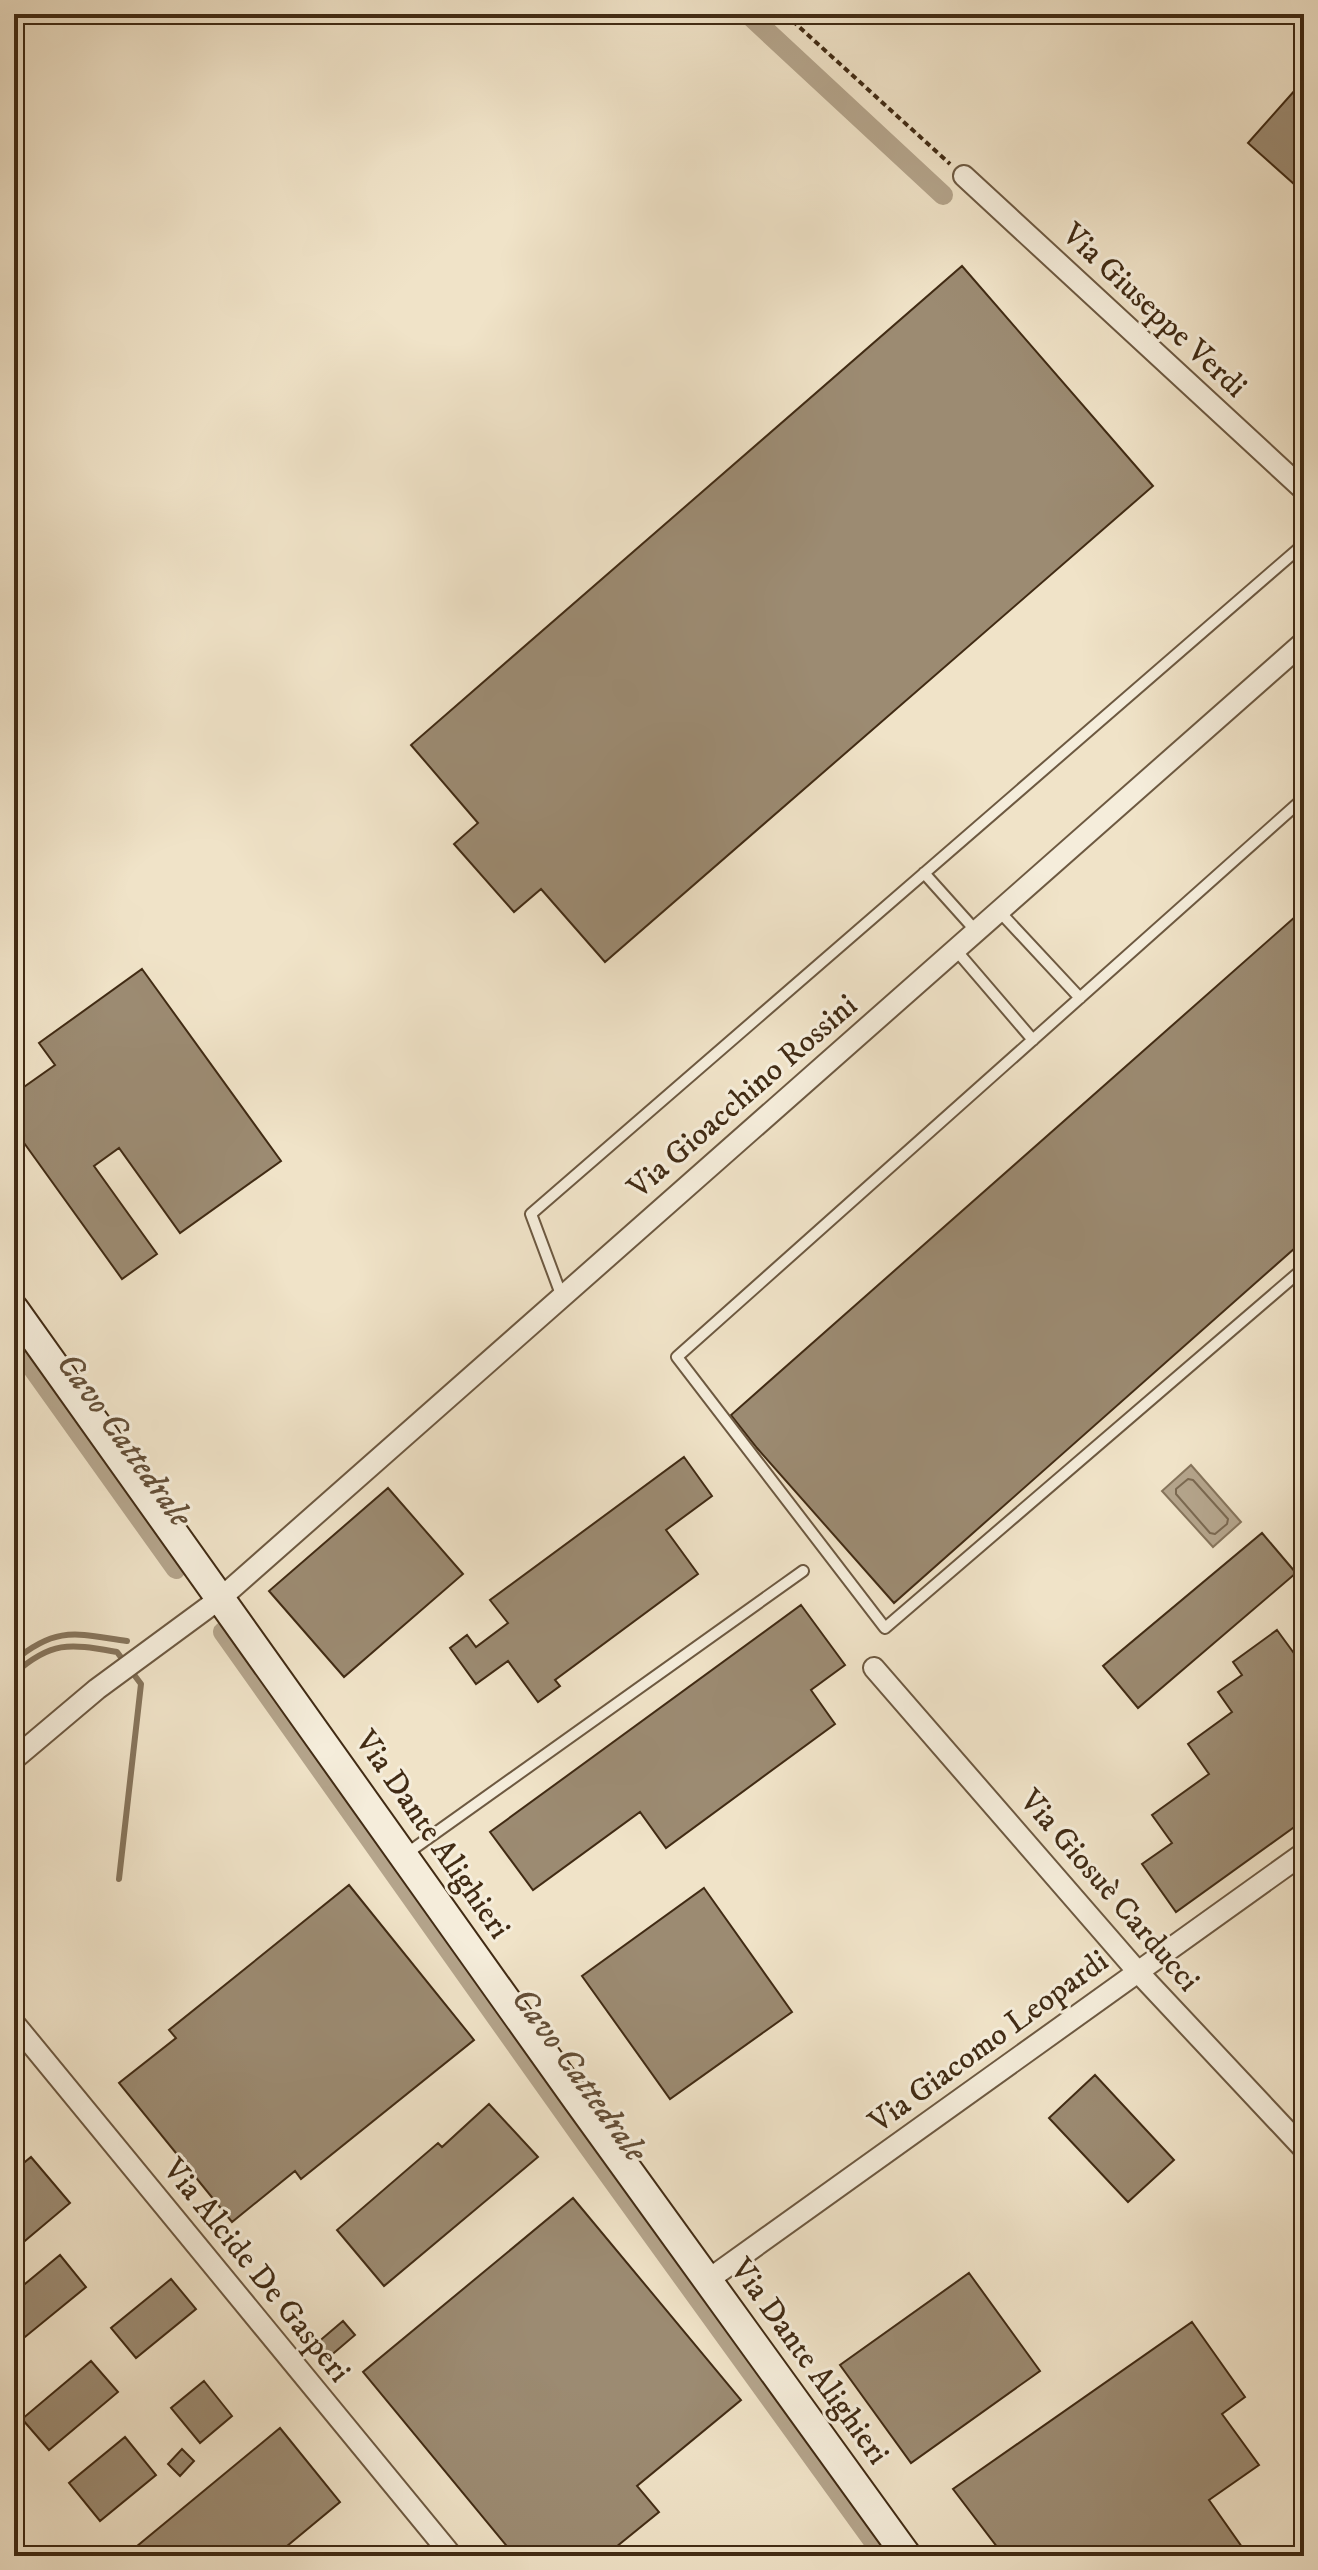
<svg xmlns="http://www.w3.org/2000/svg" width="1318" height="2570" viewBox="0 0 1318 2570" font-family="'IM FELL DW Pica',serif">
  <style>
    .water { fill: #b4a48b; stroke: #86745b; stroke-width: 2 }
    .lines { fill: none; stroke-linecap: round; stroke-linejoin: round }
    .shore { stroke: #7a6850; stroke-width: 2 }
    .stream { stroke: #86745b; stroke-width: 6 }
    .canal { stroke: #b4a48b; stroke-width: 20 }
    .building { fill: #9c8b72; stroke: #412b14; stroke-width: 2 }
    .lane-casing { stroke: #6d5941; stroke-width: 14 }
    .street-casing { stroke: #6d5941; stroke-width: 24 }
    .secondary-casing { stroke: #412b14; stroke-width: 32 }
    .path { stroke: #412b14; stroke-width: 4; stroke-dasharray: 6 4; stroke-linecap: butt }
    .lane { stroke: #f5eddb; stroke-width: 10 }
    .street { stroke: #f5eddb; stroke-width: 20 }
    .secondary { stroke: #f5eddb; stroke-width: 28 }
    .labels { text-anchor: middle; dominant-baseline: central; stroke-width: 6; stroke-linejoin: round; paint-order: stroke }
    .street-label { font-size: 32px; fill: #412b14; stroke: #f5eddb }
    .water-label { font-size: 34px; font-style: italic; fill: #644f38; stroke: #f5eddb }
  </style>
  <rect width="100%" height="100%" fill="#f0e3c8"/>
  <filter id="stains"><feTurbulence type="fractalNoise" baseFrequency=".0025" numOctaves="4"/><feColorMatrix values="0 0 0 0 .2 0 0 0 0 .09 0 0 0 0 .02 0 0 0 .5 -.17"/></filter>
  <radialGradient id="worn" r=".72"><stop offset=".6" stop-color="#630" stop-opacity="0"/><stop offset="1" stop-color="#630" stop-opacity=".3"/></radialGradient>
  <path class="water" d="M1191,1465L1241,1522L1213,1547L1162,1491Z"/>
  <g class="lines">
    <path class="shore" d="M1188,1479L1193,1480L1228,1519L1227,1524L1215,1534L1210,1533L1176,1494V1489Z"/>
    <path class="stream" d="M14,1661C57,1625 77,1634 127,1641
      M14,1674C52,1640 70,1644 117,1652L141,1684L119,1879"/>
    <path class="canal" d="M748,14L943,195
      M14,1356L26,1359L176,1569
      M223,1632L587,2145L884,2556"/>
  </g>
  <path class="building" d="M1304,80V193L1248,143Z
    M962,266L1153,486L605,962L541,889L514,912L454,844L478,823L411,745Z
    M1304,909V1240L894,1603L757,1448L731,1415Z
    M142,969L281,1161L180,1233L119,1148L94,1166L157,1254L122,1279L14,1129V1094L55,1065L39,1043Z
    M684,1457L712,1496L666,1530L698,1574L555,1680L560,1686L538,1702L508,1661L476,1684L450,1648L467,1635L476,1647L508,1623L490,1600Z
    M388,1488L463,1574L344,1677L269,1591Z
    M1262,1533L1296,1573L1138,1708L1103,1666Z
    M801,1605L845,1665L811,1690L835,1724L666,1848L640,1812L533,1890L490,1832Z
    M1277,1630L1304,1667V1820L1176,1912L1142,1864L1172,1843L1152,1815L1209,1774L1188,1744L1232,1712L1218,1692L1242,1675L1233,1662Z
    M349,1885L474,2040L301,2179L295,2171L232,2222L119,2083L176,2038L169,2030Z
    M704,1888L792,2012L670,2099L582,1976Z
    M1095,2075L1174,2160L1128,2202L1049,2118Z
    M489,2104L538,2157L384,2286L337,2230L438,2143L442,2147Z
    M31,2157L70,2203L14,2250V2171Z
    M573,2198L741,2400L637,2486L659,2512L605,2556H515L363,2372Z
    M60,2255L86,2287L14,2346V2293Z
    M969,2273L1040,2371L911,2463L840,2365Z
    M171,2279L196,2309L136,2358L111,2328Z
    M343,2321L355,2335L322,2363L310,2349Z
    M1192,2322L1245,2397L1222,2414L1259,2465L1209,2500L1242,2547L1229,2556H1004L953,2489Z
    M91,2361L118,2392L49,2450L22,2419Z
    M204,2381L232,2416L200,2443L171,2408Z
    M280,2428L340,2502L275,2556H125Z
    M125,2437L156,2475L100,2521L69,2483Z
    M182,2449L194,2461L180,2476L168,2464Z"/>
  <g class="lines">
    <defs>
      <path id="lane" d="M14,15L15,14
        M1304,798L677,1357L885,1628L1304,1268
        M924,873L976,931
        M999,911L1080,998
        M955,949L1033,1040
        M562,1297L531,1214L1304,544
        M406,1854L803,1571"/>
      <path id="street" d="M964,176L1304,490
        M874,1668L1138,1972L1304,2149
        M14,1759L97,1689L222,1597L1304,642
        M14,2023L452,2556
        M708,2280L1304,1853"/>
      <path id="secondary" d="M14,1309L578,2101L907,2556"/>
    </defs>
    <use href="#lane" class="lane-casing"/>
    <use href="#street" class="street-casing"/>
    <use href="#secondary" class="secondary-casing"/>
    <path class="path" d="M785,14L950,164"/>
    <use href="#lane" class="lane"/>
    <use href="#street" class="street"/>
    <use href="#secondary" class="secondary"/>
  </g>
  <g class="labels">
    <g class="street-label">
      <text transform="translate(1154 311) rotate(43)">Via Giuseppe Verdi</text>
      <text transform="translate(743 1097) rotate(-41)">Via Gioacchino Rossini</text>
      <text transform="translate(432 1835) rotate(55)">Via Dante Alighieri</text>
      <text transform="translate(1109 1891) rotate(49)">Via Giosuè Carducci</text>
      <text transform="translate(989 2042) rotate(-36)">Via Giacomo Leopardi</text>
      <text transform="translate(256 2271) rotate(51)">Via Alcide De Gasperi</text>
      <text transform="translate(809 2362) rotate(54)">Via Dante Alighieri</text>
    </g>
    <g class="water-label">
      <text transform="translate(124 1440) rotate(54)">Cavo Cattedrale</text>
      <text transform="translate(579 2075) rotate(54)">Cavo Cattedrale</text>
    </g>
  </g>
  <rect width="1318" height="2570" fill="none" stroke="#f0e3c8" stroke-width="48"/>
  <rect x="16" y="16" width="1286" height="2538" fill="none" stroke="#412b14" stroke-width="4"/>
  <rect x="24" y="24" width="1270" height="2522" fill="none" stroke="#412b14" stroke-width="2"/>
  <rect width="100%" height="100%" filter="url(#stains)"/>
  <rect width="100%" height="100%" fill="url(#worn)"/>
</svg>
